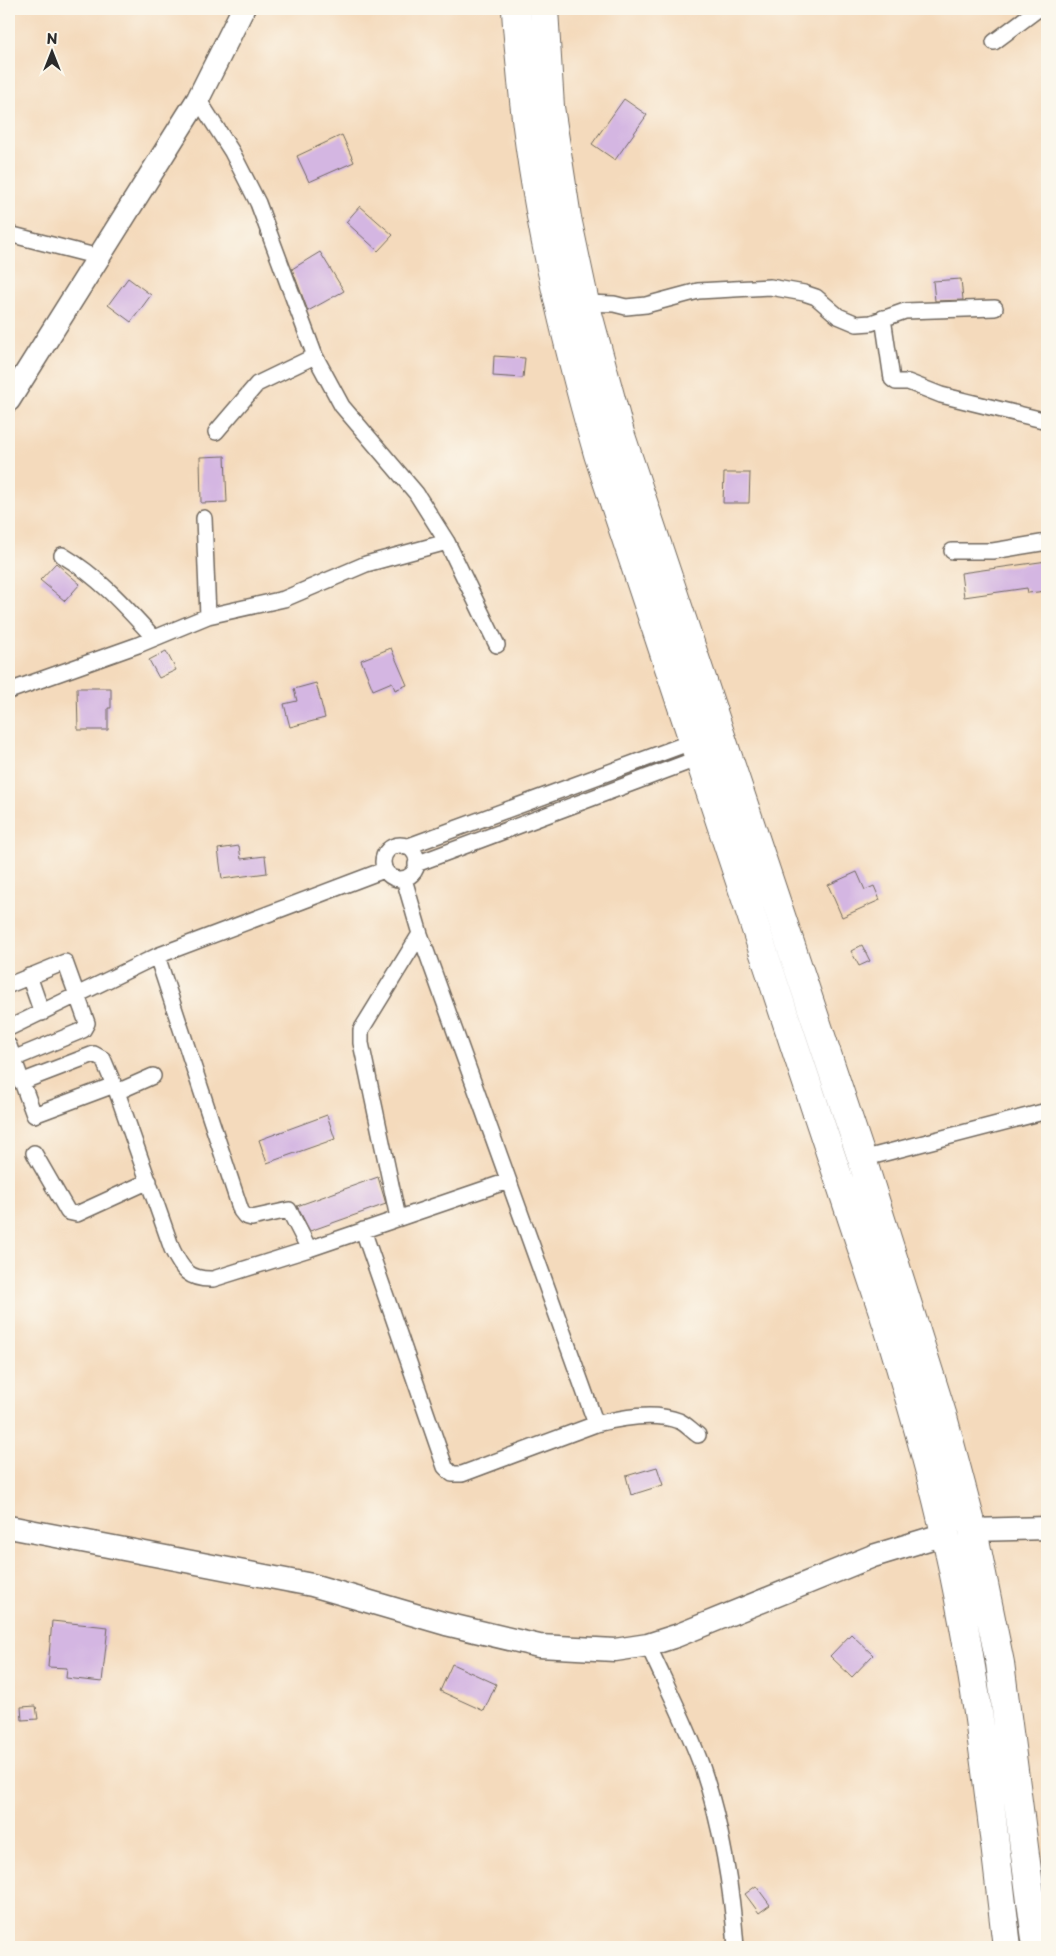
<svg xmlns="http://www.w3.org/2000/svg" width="1056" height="1956" viewBox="0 0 1056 1956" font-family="'Playpen Sans',sans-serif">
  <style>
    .building { fill: #d4b6e2 }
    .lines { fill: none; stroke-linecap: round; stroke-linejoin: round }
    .street-casing { stroke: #71685e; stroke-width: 18 }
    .secondary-casing { stroke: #71685e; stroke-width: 25 }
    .highway-casing { stroke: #71685e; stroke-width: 30 }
    .street { stroke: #fff; stroke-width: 15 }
    .secondary { stroke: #fff; stroke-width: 22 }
    .highway { stroke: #fff; stroke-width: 28 }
  </style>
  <rect width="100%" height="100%" fill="#fbf7ec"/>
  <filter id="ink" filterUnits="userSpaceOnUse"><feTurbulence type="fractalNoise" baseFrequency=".02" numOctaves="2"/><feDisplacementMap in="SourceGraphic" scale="10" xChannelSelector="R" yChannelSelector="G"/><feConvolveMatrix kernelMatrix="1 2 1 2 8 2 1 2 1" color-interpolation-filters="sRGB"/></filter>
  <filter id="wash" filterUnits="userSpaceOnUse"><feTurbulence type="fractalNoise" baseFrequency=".0096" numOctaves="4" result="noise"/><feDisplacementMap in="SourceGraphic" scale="20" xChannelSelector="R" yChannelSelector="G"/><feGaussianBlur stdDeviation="1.12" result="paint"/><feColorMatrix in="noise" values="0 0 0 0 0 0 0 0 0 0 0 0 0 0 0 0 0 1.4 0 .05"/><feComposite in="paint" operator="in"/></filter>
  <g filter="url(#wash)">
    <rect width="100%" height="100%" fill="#f4dabc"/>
    <g id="blocks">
      <path class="building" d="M624,99L647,115L615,160L592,144Z
        M342,135L354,162L309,182L297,156Z
        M360,206L393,235L378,251L346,222Z
        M320,252L344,291L308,311L292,269Z
        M128,278L151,295L131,322L108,305Z
        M961,279L963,300L935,301L933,281Z
        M494,356L525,358L523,378L493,376Z
        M225,456L227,502L201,503L200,457Z
        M724,473H750L749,503H723Z
        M1047,561V591L1028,593L1027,588L964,597L961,573Z
        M56,563L80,584L65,601L40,580Z
        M391,648L407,685L395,690L392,682L373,690L361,660Z
        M166,651L176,670L159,678L149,660Z
        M316,683L325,718L290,727L284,704L297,701L294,689Z
        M77,688H111V708H108V730H78Z
        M239,846L241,859L265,856L267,873L222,879L218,849Z
        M857,872L865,890L874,886L880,900L842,917L828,885Z
        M862,945L870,961L859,966L851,951Z
        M327,1115L335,1139L267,1163L259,1140Z
        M378,1177L386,1204L310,1231L297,1206Z
        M657,1467L663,1485L631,1495L626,1476Z
        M52,1621L108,1627L102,1682L66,1678L67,1668L48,1667Z
        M851,1634L873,1655L852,1677L830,1656Z
        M452,1664L496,1684L484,1711L440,1691Z
        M36,1706L38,1719L22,1720L21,1707Z
        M756,1886L770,1905L759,1913L745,1894Z"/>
    </g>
  </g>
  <g filter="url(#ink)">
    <use href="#blocks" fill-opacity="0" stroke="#71685e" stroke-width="1"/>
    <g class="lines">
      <defs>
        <path id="street" d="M994,42L1038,9
          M198,99L232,152L258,203L315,356L342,406L416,493L447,542L497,645
          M9,234L99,257
          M585,303L614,304L626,307L646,305L698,291L770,287L804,293L816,297L838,316L857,324L871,323L905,311L995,308
          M883,318L892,379L896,382H908L941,395L1047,421
          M216,432L257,384L315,356
          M204,518L208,616
          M952,551H993L1047,542
          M62,555C99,577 125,606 154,638
          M9,691L138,645L208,616L284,599L366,564L447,542
          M383 862a17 17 0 1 1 34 0a17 17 0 1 1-34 0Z
          M406,847L694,741
          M416,864L699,758
          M404,879L420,934L596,1424
          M157,956L241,1211L245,1216L252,1218L289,1210L309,1249
          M29,976L42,1013
          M9,985L65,962L87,1023L83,1030L13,1059
          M9,1028L157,956L384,870
          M9,1046L34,1115L114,1085
          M21,1082L94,1054L103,1059L117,1092L172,1249C182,1270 189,1280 213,1279L309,1249L508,1181
          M117,1092L153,1076
          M34,1153L68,1212L77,1214L149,1181
          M862,1159L1047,1111
          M398,1218L361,1043V1030L420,934
          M363,1230L445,1467L452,1474H462L596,1424C620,1418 654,1411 679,1421C685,1423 692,1431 698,1435
          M648,1645C666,1685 687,1725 702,1767C721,1822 732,1890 736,1947"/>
        <path id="secondary" d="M9,400L198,99L243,9
          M9,1527L312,1585L446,1624L539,1646L615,1650L648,1645L676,1636L873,1556L945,1534
          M973,1530L1047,1528"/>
        <path id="highway" d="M516,9C517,33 520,57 522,81C534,208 563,331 598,454L888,1327C918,1424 945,1520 963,1621C983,1729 994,1838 1007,1947
          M544,9L550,107L567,218L585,303L620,433L862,1159L943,1417L973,1530L1000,1663L1037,1947"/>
      </defs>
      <use href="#street" class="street-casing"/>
      <use href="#secondary" class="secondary-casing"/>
      <use href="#highway" class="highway-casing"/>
      <use href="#street" class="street"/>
      <use href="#secondary" class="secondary"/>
      <use href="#highway" class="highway"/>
    </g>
  </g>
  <rect width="1056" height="1956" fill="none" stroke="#fbf7ec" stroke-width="30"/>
  <g transform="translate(52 52)" stroke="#fbf7ec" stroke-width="4" paint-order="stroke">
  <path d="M0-4L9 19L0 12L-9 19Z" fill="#2b2b2b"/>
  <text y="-8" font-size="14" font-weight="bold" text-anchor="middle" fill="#2b2b2b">N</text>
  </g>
</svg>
